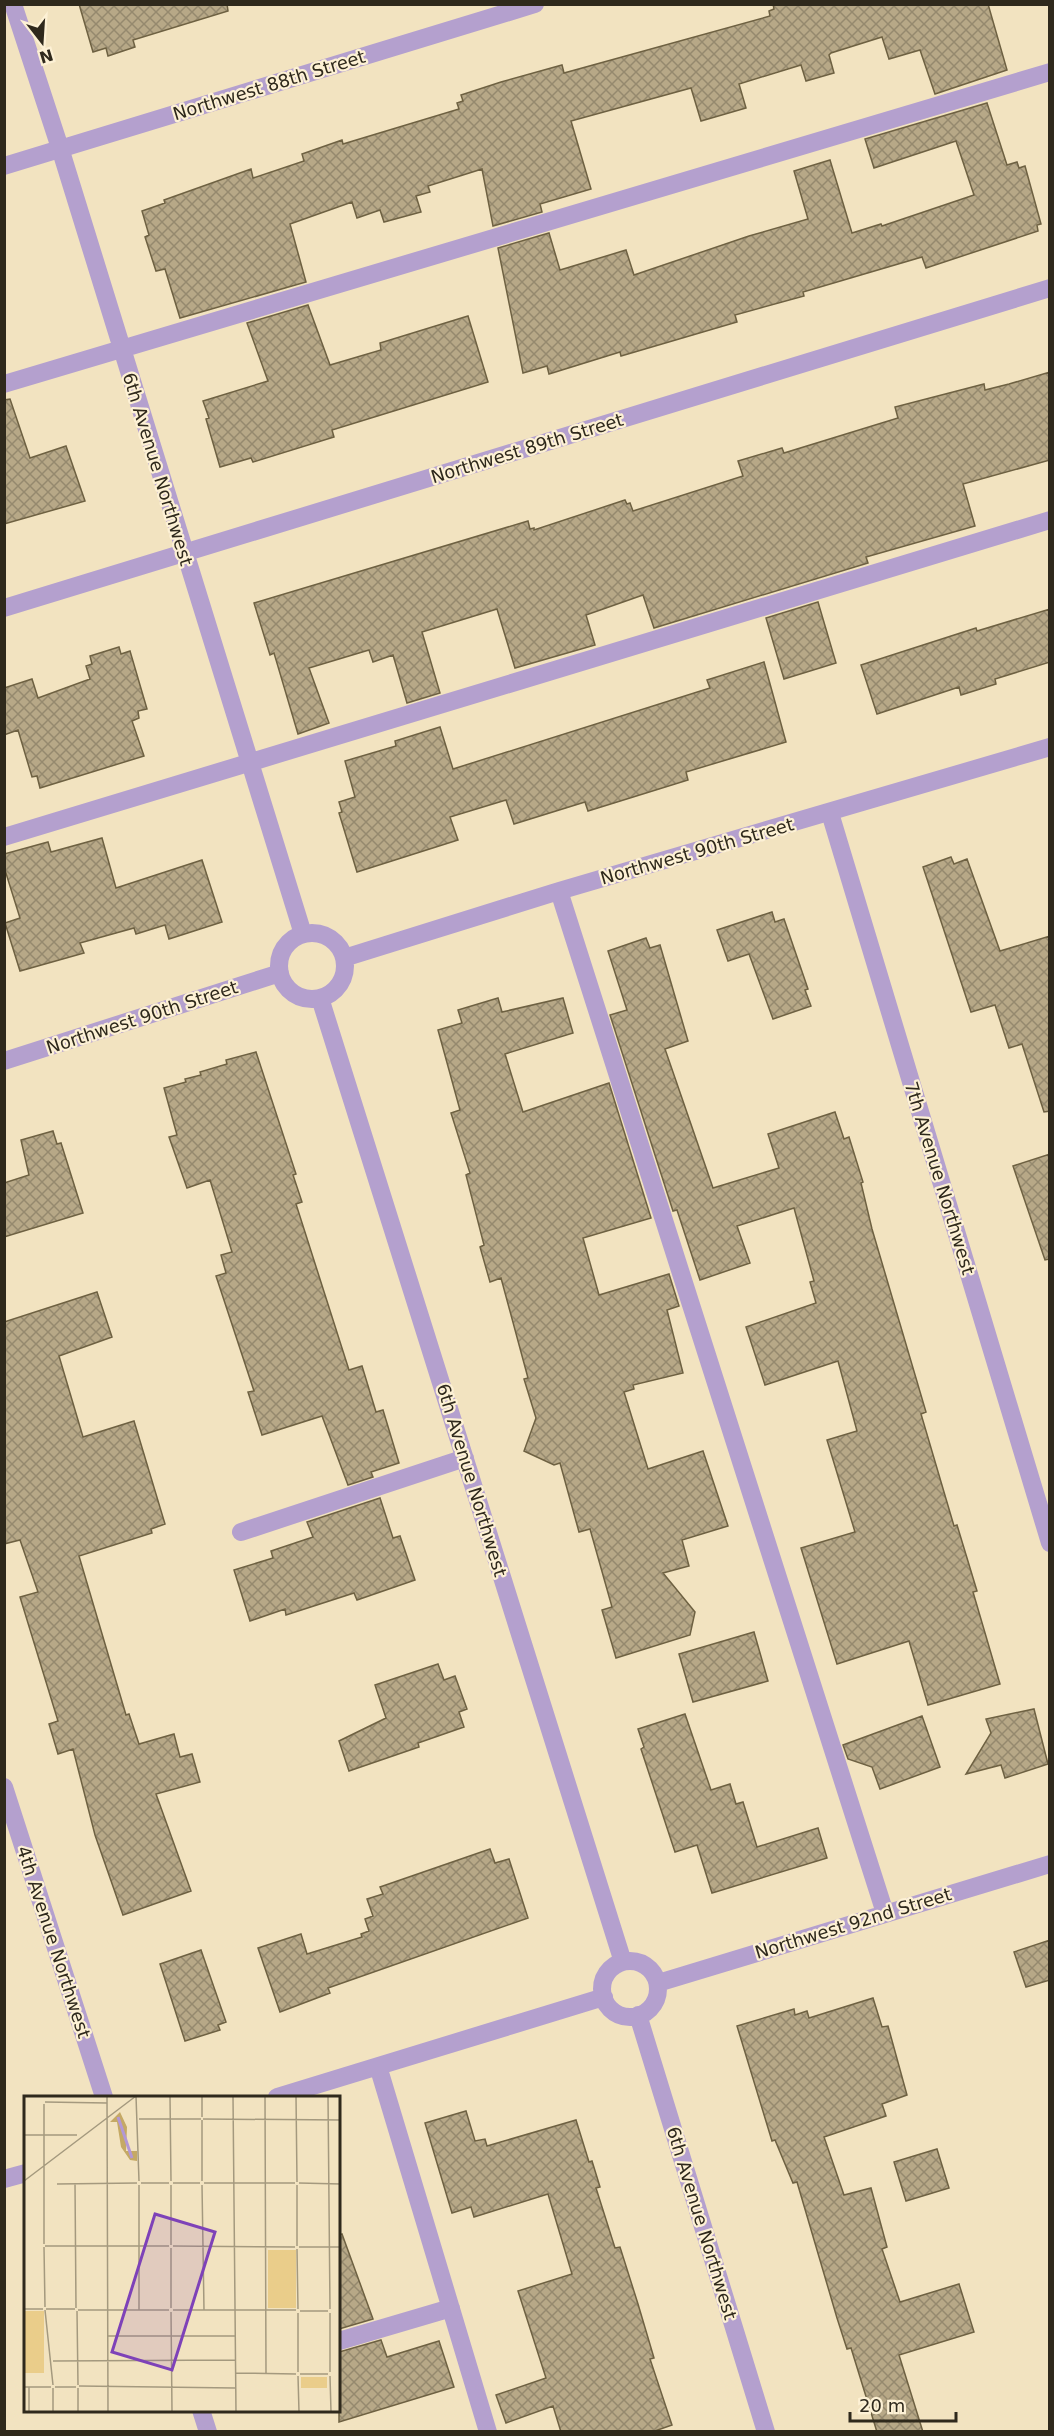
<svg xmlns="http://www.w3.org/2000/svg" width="1054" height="2436" viewBox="0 0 1054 2436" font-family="'DejaVu Sans',sans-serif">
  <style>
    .building { fill: url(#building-cross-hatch); stroke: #6e6142; stroke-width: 1.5 }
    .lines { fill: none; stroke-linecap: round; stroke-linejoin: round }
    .minor { stroke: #b4a0ce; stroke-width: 18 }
    .labels { text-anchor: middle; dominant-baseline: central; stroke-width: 4.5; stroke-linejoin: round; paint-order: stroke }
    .street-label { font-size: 18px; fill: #2f291c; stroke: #fdf1d5 }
    .inset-river { fill: none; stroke: #b398d5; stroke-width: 3 }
    .inset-road { fill: none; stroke: #a4997e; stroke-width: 1.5 }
    .view { fill: #7e42b8; fill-opacity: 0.15; stroke: #7e42b8; stroke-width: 3 }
    .inset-edge { fill: none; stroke: #2f291c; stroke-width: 3 }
  </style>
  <defs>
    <pattern id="building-cross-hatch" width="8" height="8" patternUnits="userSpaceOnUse" patternTransform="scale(1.5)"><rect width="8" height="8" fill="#b7a887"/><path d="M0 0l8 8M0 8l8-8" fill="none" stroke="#95896e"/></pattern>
  </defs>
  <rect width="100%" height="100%" fill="#f2e3c0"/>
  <path class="building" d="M79,4H227L228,11L133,40L135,47L108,56L106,48L93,52Z
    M773,4H988L1007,70L935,94L920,50L889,59L882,37L831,53L829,55L834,73L806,81L801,65L739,84L746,108L701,121L691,88L571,121L591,189L540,204L542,212L493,226L482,169L428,186L430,192L416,196L421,212L384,222L380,210L357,218L352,202L290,224L306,282L180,318L165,269L156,271L145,237L149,235L142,211L165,203L164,200L251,169L253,178L304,161L302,154L342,140L343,144L459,109L457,103L463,101L461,95L501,82L562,65L564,73L770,16L769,11L774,9Z
    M987,103L1007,165L1017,162L1019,168L1025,166L1041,224L1037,225L1038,231L926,268L922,257L803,292L804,296L735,315L737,322L621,356L620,352L549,374L547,366L523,373L498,248L549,233L560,270L626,250L634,275L749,236L808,219L794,171L830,160L852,233L881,224L882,226L974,195L956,141L874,168L865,139Z
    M308,305L330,365L381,350L380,343L468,316L488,382L332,430L334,437L253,462L251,458L220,467L206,419L209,418L203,401L268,381L247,323Z
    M1050,372V460L963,484L975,526L866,557L868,563L654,628L643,595L586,615L595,645L515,668L497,609L422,632L440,693L407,703L393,655L373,662L369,650L309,668L329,723L298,734L274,653L270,655L254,603L528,521L530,529L534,528V530L625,500L627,504L630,503L633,511L743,476L738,461L782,448L784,453L898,418L895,407L984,384L985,390L1009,384Z
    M10,399L30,458L66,446L85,501L4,524V400Z
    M818,602L836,663L784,679L766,618Z
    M1050,609V662L995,679L996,684L961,695L959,687L877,714L861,665L976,628L977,631Z
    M119,647L121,654L130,651L147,709L138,711L139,718L132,721L144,756L40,788L37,776L32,777L18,730L4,735V688L32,679L38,698L90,679L86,666L92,664L90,656Z
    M764,662L786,742L686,772L688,780L588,811L585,802L514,824L506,800L450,817L458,840L357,872L339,813L342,812L339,802L355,797L345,761L396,746L395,741L440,727L453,769L710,688L707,680Z
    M102,838L116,888L202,860L222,922L169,939L165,925L136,934L134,928L80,943L84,953L20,971L5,923L20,918L4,867V854L48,842L51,852Z
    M951,857L954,864L967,859L1000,951L1050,936V1111L1044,1112L1022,1044L1009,1048L995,1005L971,1012L923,867Z
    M772,912L775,922L784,919L808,989L805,990L811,1006L773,1019L749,954L728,961L717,930Z
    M646,938L650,948L660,945L688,1041L665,1049L713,1188L779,1168L768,1134L835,1112L844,1139L849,1137L863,1182L861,1183L872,1229L926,1412L921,1414L954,1526L957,1525L977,1591L973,1592L1000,1684L928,1705L909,1641L837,1664L801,1548L855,1532L827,1440L857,1431L838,1361L765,1385L746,1327L816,1303L810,1282L814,1281L794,1208L737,1226L750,1263L700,1280L677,1210L673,1211L610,1015L627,1010L608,951Z
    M498,998L502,1012L563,998L573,1033L505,1054L523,1112L609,1083L651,1218L583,1238L599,1295L669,1274L679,1306L667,1310L683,1373L633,1385L634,1389L624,1392L648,1469L703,1451L728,1526L682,1540L689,1566L663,1573L695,1612L690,1635L616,1658L602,1610L612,1607L590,1529L579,1532L560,1463L554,1465L524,1451L536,1418L524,1379L528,1378L501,1278L490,1282L480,1247L484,1245L466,1175L470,1173L451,1113L460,1110L438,1030L462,1023L458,1010Z
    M256,1052L296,1174L293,1175L302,1202L296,1204L349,1370L362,1366L376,1412L383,1410L399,1463L371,1472L373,1477L348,1485L322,1416L262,1435L248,1392L254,1391L216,1276L226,1273L221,1255L232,1252L210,1180L187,1188L169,1137L177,1135L164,1088L186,1082L185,1079L201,1075L200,1072L227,1064L226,1060Z
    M53,1131L57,1144L61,1143L83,1213L4,1237V1183L29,1175L21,1140Z
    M1050,1154V1259L1045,1260L1013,1166Z
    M97,1292L112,1337L59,1356L83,1437L134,1421L165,1524L151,1529L152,1533L79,1556L126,1715L129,1714L139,1744L174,1734L180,1757L192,1754L200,1782L156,1794L191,1891L123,1915L95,1835L73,1749L58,1754L49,1724L58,1721L20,1597L38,1592L20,1540L4,1544V1322Z
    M380,1498L393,1538L400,1536L415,1580L357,1600L354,1593L286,1615L285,1609L250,1621L234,1570L273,1558L271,1551L313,1537L307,1522Z
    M754,1632L768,1681L693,1702L679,1654Z
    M438,1664L444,1680L455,1676L467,1709L459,1712L464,1727L418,1743L419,1747L349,1771L339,1741L386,1718L375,1685Z
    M1034,1709L1048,1764L1005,1778L1001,1765L966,1774L991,1733L986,1719Z
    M685,1714L711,1790L730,1784L736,1804L743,1802L757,1847L818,1828L827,1858L712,1893L697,1845L675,1852L641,1749L644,1747L638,1729Z
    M922,1716L940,1767L880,1789L872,1767L848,1759L843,1745Z
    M490,1849L495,1863L509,1859L528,1918L328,1988L330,1993L280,2012L258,1948L301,1934L307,1954L362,1937L361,1934L369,1931L365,1919L373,1916L367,1899L383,1894L380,1887Z
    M1050,1940V1980L1026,1987L1014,1952Z
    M201,1950L226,2022L218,2025L220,2030L185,2041L160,1964Z
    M873,1998L882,2027L888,2026L907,2095L882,2104L886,2116L824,2137L844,2195L871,2188L887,2247L882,2249L900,2302L959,2284L974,2332L899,2355L923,2432H877L851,2348L847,2349L837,2318L797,2182L793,2183L775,2140L772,2141L737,2026L794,2009L795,2015L807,2011L809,2018Z
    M466,2111L475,2141L485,2139L487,2146L576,2120L589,2162L592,2161L600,2187L596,2188L615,2248L620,2247L638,2304L654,2358L650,2359L672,2425L652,2432H561L553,2406L506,2423L496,2395L546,2378L518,2291L572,2274L548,2194L474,2217L471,2207L452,2213L425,2123Z
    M937,2149L949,2188L906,2201L894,2162Z
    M342,2234L373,2319L339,2329V2235Z
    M381,2340L387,2357L439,2341L454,2387L339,2422V2352Z"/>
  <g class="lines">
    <path class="minor" d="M13,4L60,148L303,934
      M4,166L535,4
      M4,384L1050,72
      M4,608L1050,288
      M830,813L1050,1543
      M4,837L1050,520
      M559,891L885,1913
      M279 966a33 33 0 1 1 66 0a33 33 0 1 1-66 0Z
      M344,958L559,891L1050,747
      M320,998L623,1962
      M4,1061L280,973
      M241,1532L465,1458
      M4,1787L104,2097
      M602 1989a28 28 0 1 1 56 0a28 28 0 1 1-56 0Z
      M658,1983L1050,1864
      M638,2015L766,2432
      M378,2066L488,2432
      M277,2097L604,1997
      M4,2179L26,2173
      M339,2341L451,2308
      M201,2410L208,2432"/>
  </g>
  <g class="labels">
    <g class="street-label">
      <text transform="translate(269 85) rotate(-17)">Northwest 88th Street</text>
      <text transform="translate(527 448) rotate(-17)">Northwest 89th Street</text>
      <text transform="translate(158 469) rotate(73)">6th Avenue Northwest</text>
      <text transform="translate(697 851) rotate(-16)">Northwest 90th Street</text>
      <text transform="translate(142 1017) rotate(-18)">Northwest 90th Street</text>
      <text transform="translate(940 1178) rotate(73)">7th Avenue Northwest</text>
      <text transform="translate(472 1480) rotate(73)">6th Avenue Northwest</text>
      <text transform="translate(853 1923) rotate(-17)">Northwest 92nd Street</text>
      <text transform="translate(54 1942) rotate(72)">4th Avenue Northwest</text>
      <text transform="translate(702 2223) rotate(73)">6th Avenue Northwest</text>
    </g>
  </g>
  <g transform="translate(24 2096)">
    <rect width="316" height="316" fill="#f2e3c0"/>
    <path d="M277,281H303V292H277Z" fill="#eacd8a"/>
    <path d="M96,16L103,31L102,55H113V65L106,64L97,51L93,26H86Z" fill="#c5a965"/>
    <path d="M0,215H20V277H0Z" fill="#eacd8a"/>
    <path d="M244,154H272V212H244Z" fill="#eacd8a"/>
    <path class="inset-river" d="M94,21L108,62"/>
    <path class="inset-road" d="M83,0L84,316M112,0L115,85M146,0L147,85M178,0V21M209,0L212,316M241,0L242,277M272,0L273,86M304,0L306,213M21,6L83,7M20,8V148M115,23H177M179,23L317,24M178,24V85M0,39H53M0,85L112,0M51,87L52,212M117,87H145M149,87H176M180,87H271M275,87L317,88M33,88L113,87M115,89V214M147,89V149M178,89L180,214M273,89V150M21,150H145M149,150L271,151M20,151L21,211M275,151H317M147,152V212M273,153L274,213M0,213H19M22,213H51M21,214L29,289M54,214H145M149,214H272M53,215L54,289M276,215H304M147,216L148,316M274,217V276M306,217V276M84,240H211M29,265L211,264M211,277L272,278M276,278H304M274,280L275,316M306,280L307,316M55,290L211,292M0,291H27M5,291V316M31,291H52M29,292V316M54,292V316M84,316H212"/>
    <path class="view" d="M131,118L191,136L148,274L88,256Z"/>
    <rect width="316" height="316" class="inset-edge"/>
  </g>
  <rect width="1054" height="2436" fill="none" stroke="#2f291c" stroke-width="12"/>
  <g transform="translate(42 42) rotate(163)" stroke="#fdf1d5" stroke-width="4.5" paint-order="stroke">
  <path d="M0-4.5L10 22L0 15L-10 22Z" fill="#2f291c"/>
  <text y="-9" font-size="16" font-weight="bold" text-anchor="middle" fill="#2f291c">N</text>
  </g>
  <path d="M850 2412v9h106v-9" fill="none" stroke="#2f291c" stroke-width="3"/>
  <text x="859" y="2412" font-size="18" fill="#2f291c" stroke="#fdf1d5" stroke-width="4.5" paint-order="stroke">20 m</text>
</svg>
